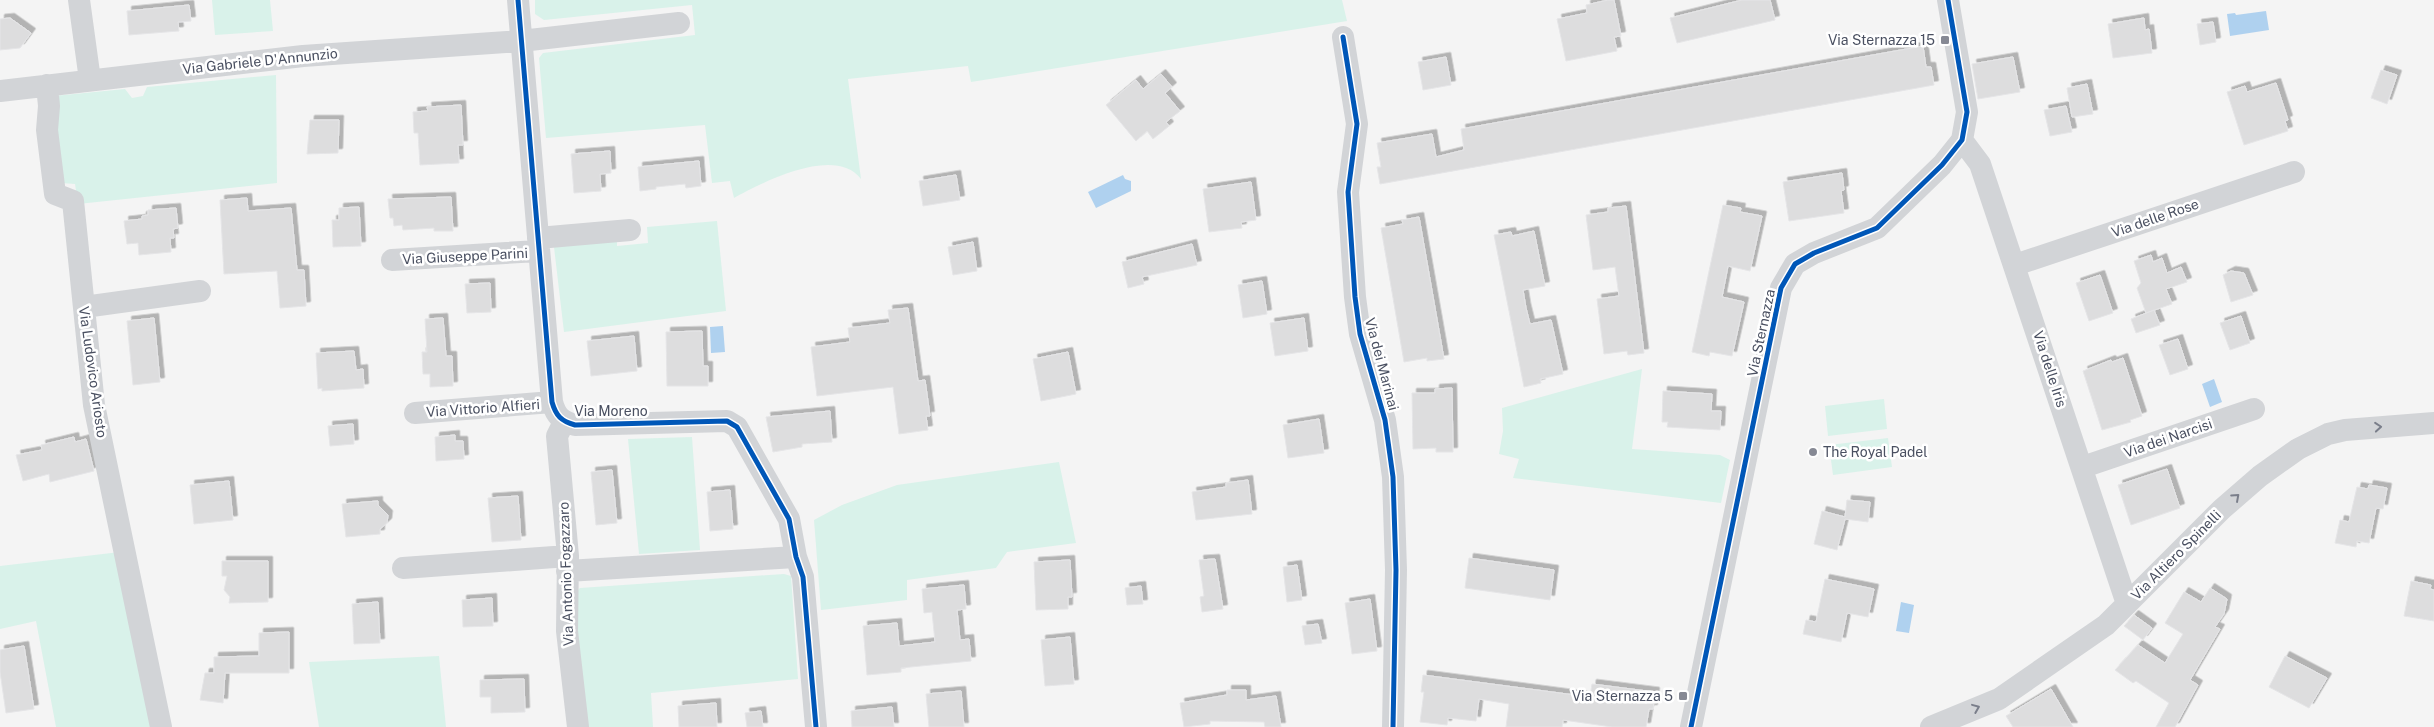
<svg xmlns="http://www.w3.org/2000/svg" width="2434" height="727" viewBox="0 0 2434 727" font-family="'Public Sans',sans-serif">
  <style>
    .green { fill: #d9f2ea }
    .water { fill: #afd1ef }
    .building { fill: #ddddde; stroke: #e5e5e7; filter: url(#shadow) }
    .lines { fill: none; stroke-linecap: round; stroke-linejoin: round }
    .street { stroke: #d2d4d7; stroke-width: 22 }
    .cycleway-casing { stroke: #fff; stroke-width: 8 }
    .cycleway { stroke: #0057b8; stroke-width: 5 }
    .oneway { stroke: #7a7e8a }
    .poi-dot { fill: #868994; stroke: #fff; stroke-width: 2 }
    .labels { text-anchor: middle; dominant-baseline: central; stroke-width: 5; stroke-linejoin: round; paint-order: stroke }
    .poi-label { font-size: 14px; fill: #4a5061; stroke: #fff; text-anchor: end }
    .street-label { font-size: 14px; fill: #4a5061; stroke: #fff }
  </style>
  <defs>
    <filter id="shadow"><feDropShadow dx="4.5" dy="-4.5" stdDeviation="0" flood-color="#0004"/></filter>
  </defs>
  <rect width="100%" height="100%" fill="#f4f4f4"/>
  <path class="green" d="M212,0H270L273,31L215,35Z
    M535,0H1342L1347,21L971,82L968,66L848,79L861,179C835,145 763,182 734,198L730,181L712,183L705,125L546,138L539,58L543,53L695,35L692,5L544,20L535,14Z
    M276,75L277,183L78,204L75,184L61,183L54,96L125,89L132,98L143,96L147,87Z
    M717,221L726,311L564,332L554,247L617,241V246L648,243L647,227Z
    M1642,369L1632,449L1720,455L1730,460L1721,503L1513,478L1519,459L1499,454L1503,431L1502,408Z
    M1884,399L1887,429L1828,436L1825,406Z
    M692,437L700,550L639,554L628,439Z
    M1888,438L1892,467L1833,475L1829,445Z
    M1059,462L1076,543L1007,552L996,568L907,580V600L821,610L814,520L842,505L897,485Z
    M120,552L155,727H56L36,621L0,629V566Z
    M784,574L791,576L798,679L651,693L653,727H584L574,594L580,588Z
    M439,656L446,727H319L309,662Z"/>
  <path class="water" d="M2266,11L2269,30L2230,36L2227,14L2235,13L2236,15Z
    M1123,175L1125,179L1131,181V191L1096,208L1088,192Z
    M723,326L725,352L711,353L710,327Z
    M2214,379L2222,402L2210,407L2202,384Z
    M1901,602L1914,605L1909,633L1896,631Z"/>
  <path class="building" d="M1608,0H1614L1621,36L1614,37L1617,51L1566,61L1557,19L1587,13L1586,5Z
    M1742,0H1770L1775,20L1677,43L1670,18Z
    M189,5L191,21L178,22L179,31L129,35L127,11Z
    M10,18L31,33L20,48L0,50V19Z
    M2144,18L2145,30L2149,29L2152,53L2113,58L2108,24Z
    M2213,22L2216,42L2200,45L2197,24Z
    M1923,46L1926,67H1931L1934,85L1380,184L1377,167H1381L1377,143L1432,134L1436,157L1464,150L1461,129Z
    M1446,57L1451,85L1423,90L1418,62Z
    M2013,57L2020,92L1978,99L1972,64Z
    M2381,70L2397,75L2387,104L2371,98Z
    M1161,74L1172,87L1165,93L1180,111L1166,122L1169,126L1153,139L1147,131L1136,141L1106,105L1136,80L1143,89Z
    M2276,83L2288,120L2285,121L2288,131L2244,145L2227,92L2245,86L2247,92Z
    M2087,84L2093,114L2072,117L2067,88Z
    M461,105L463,145H458L459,163L420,165L418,133H414L413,112L428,111L427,107Z
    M2066,106L2072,132L2050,136L2044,110Z
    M310,120H339L338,153L307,154Z
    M610,151L611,173L600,174L601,191L574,193L571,154Z
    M699,161L701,186L686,188L685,184L656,187V189L640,191L638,167Z
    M1842,173L1844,190L1841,191L1844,213L1789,221L1783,182Z
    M956,175L960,200L923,206L919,181Z
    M1251,182L1256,220L1241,222L1242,228L1209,232L1203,189Z
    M451,197L453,231H434V228L403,230L402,225L394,226L393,218H390L388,199Z
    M247,198L248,211L291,208L297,270H304L306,306L280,308L277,271L224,274L220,200Z
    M1723,205L1741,208L1740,212L1762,216L1750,271L1728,266L1722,297L1744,302L1732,356L1710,352L1709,356L1692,352Z
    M1626,206L1644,353L1628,355L1627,351L1604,354L1597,299L1619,296L1615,267L1593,270L1586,215L1608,212V208Z
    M359,207L361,246L333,247L332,220H339V208Z
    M176,208L178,228L173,229L174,238H170L171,252L139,255L138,243L127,244L124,221L142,219V216L148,215V210Z
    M1419,217L1444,359L1427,361V358L1404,362L1381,228L1403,224L1402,220Z
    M1534,231L1545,286L1523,290L1526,308L1530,324L1551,320L1563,374L1540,379L1541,383L1524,387L1494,235L1511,232L1512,236Z
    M973,242L977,271L953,275L948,247Z
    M1192,244L1197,265L1142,277L1144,284L1128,288L1122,262Z
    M2151,255L2153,262L2162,258L2167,273L2181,267L2187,282L2166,289L2172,304L2146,313L2137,288L2141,283L2134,261Z
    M2231,271L2244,273L2253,295L2231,302L2223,275Z
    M2100,275L2113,313L2089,321L2076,283Z
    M1262,281L1267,314L1243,318L1238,285Z
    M490,283L491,312L467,313L465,284Z
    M908,308L918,381L925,380L930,416H926L928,430L899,434L893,387L817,396L811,347L850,342L848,328L890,323L888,310Z
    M2154,310L2160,325L2136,333L2131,319Z
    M2241,316L2250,343L2230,350L2220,323Z
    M154,318L160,382L133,385L127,321Z
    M443,318L446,356H452L453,386L430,387V374H423L422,352H427L425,319Z
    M1304,318L1308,351L1275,356L1270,323Z
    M702,331L703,366H708V386H667L666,332Z
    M634,336L637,371L591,376L587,341Z
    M2178,339L2188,369L2170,375L2159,345Z
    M354,351L356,370L363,369L364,388L322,391V388L318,389L316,353Z
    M1068,352L1076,394L1041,401L1033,359Z
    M2123,358L2142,416L2130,420L2131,422L2102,430L2083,371L2111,360L2112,362Z
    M1452,388L1453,452H1436V448L1413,449L1412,393H1435V389Z
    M1663,391L1712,394L1711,411H1721L1720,430L1667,427L1668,422H1662Z
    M830,411L832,442L802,444V447L773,452L766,417Z
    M1319,419L1324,453L1288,458L1283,425Z
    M353,424L354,444L330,446L328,426Z
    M455,435V441H463L464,459L436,461L435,437Z
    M74,437L75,442L86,439L94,471L50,482L49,474L23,481L16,455L42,450L41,445Z
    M2167,469L2180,508L2131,525L2118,485Z
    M612,470L617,523L596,525L591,472Z
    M1248,480L1252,514L1196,520L1192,492L1226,487V483Z
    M229,481L233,520L194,524L190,485Z
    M2369,485L2387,488L2383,509L2376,508L2369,543L2357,541L2356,547L2335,543L2340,520L2349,522L2357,487L2368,489Z
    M730,490L733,529L710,531L707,492Z
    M518,496L521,540L492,542L488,498Z
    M1847,500L1870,502L1868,522L1845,519L1837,550L1814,544L1822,511L1845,517Z
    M378,501V505L388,515L387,523L380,529V534L346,537L342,504Z
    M1469,558L1554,570L1550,600L1465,588Z
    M1215,559L1223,609L1202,612L1200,597L1204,596L1199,560Z
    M1070,560L1072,597H1068V609L1036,610L1034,562Z
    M222,561H268V602L229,603L230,597L224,590L227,576H222Z
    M1297,565L1302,600L1287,602L1283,567Z
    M1825,579L1874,589L1868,617L1847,613L1841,642L1803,634L1806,620L1816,622Z
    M2411,581L2431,585L2430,589L2434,590V621L2404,616Z
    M964,585L966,609L957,610L960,640L969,639L971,661L901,668V672L867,675L863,626L897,623L899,646L935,642L932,612L924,613L922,589Z
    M1141,586L1143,604L1127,605L1125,588Z
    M2210,588L2227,599L2224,614L2215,627L2220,629L2190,680L2198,685L2175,727H2156L2169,703L2136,681L2133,683L2115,670L2138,645L2165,663L2183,634L2165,623L2184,592L2201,602Z
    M492,598L493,626L463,627L462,600Z
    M1370,599L1377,651L1352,654L1345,603Z
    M378,602L380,643L354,644L352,604Z
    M2134,615L2152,628L2143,640L2124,626Z
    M1318,624L1322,643L1305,645L1302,626Z
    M289,632V673H225L223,703L200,700L205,673H214V657L259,656V633Z
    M1070,637L1074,684L1045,686L1041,640Z
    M24,646L34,709L6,713L0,672V650Z
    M2285,656L2327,678L2309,708L2269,687Z
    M1423,675L1590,697L1592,684L1655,692L1653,709H1649L1646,727H1612L1563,720L1562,727H1506L1509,704L1479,699L1476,721L1448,718L1447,725L1420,722L1424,692H1421Z
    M524,679L525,712L491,713V697H480V680Z
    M2051,689L2073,727H2013L2006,716Z
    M1227,690H1246V700L1276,696L1281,727H1265L1264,722L1210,721V724L1184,727L1180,703L1227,695Z
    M961,691L964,727H929L926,694Z
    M716,703L717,727H679L678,706Z
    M892,707L894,727H852L851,711Z
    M761,711L763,727H747L745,713Z"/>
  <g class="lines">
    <path class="street" d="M79,0L90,80
      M518,0L552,402C556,416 561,421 575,425L727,421L737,427L789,519L796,557L803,577L816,727
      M1343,37L1357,124L1348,192L1355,297L1360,334L1385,420L1393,477L1396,570L1393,727
      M47,85L49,106L47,130L55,194L73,201L94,405L161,727
      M0,91L303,56L521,41L679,23
      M1962,140L1980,164L2127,604
      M538,238L630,230
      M392,260L538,251
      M2015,265L2294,172
      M84,307L200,291
      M415,413L552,402
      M564,422L557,436L568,556L567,631L578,727
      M2083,467L2254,409
      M403,568L568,556
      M567,571L796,557
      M1691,727L1781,288L1795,264L1814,253L1877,228L1942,165L1962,140L1967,112L1948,0
      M1931,727L1999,699L2106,625L2222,509L2260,476L2298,449L2328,434L2345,430L2434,423"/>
    <defs>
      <path id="cycleway" d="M518,0L552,402C556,416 561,421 575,425L727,421L737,427L789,519L796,557L803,577L816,727
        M1343,37L1357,124L1348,192L1355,297L1360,334L1385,420L1393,477L1396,570L1393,727
        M1691,727L1781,288L1795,264L1814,253L1877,228L1942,165L1962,140L1967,112L1948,0"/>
    </defs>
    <use href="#cycleway" class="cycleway-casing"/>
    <use href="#cycleway" class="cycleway"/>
  </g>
  <defs><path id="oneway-chevron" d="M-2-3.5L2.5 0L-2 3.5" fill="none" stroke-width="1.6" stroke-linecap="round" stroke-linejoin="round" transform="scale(1.25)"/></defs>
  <g class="oneway">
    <use href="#oneway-chevron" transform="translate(2378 427) rotate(-5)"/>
    <use href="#oneway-chevron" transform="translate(2236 497) rotate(-42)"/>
    <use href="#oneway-chevron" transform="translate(1976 708) rotate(-22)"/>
  </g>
  <g class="poi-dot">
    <rect x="1940" y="35" width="10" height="10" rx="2.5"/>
    <circle cx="1813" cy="452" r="5"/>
    <rect x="1678" y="691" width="10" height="10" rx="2.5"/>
  </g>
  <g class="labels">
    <g class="poi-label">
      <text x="1935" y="40">Via Sternazza 15</text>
      <text x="1823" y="452" text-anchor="start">The Royal Padel</text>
      <text x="1673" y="696">Via Sternazza 5</text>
    </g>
    <g class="street-label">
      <text transform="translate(260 61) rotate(-6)">Via Gabriele D'Annunzio</text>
      <text transform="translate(2155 218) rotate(-19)">Via delle Rose</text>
      <text transform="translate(465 256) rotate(-3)">Via Giuseppe Parini</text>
      <text transform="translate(1761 333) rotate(-78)">Via Sternazza</text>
      <text transform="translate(1382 364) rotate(75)">Via dei Marinai</text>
      <text transform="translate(2050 369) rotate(72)">Via delle Iris</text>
      <text transform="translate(93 372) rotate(82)">Via Ludovico Ariosto</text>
      <text transform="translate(483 408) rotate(-4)">Via Vittorio Alfieri</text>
      <text x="611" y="411">Via Moreno</text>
      <text transform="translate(2168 438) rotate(-19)">Via dei Narcisi</text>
      <text transform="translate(2176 555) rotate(-45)">Via Altiero Spinelli</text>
      <text transform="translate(566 574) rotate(-92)">Via Antonio Fogazzaro</text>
    </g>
  </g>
</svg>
